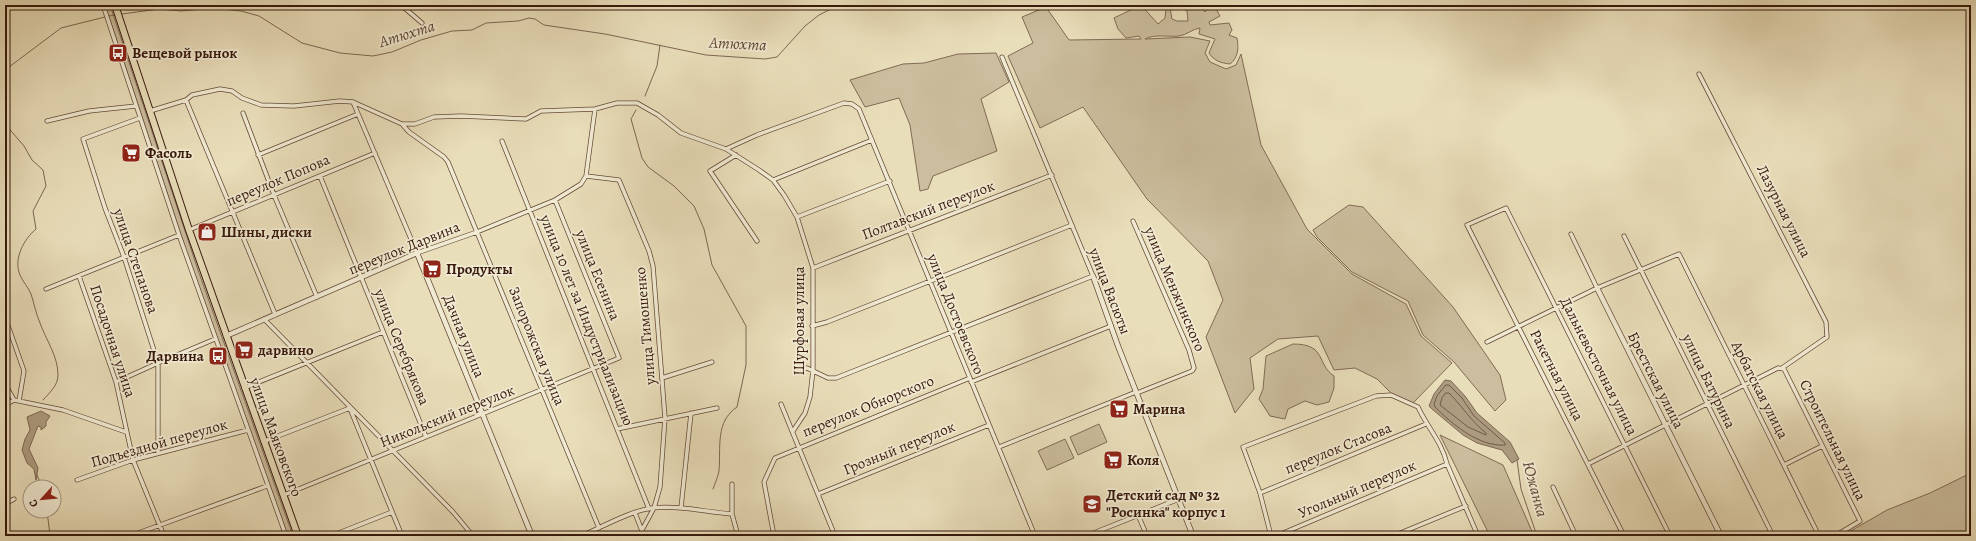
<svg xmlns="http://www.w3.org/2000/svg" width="1976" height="541" viewBox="0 0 1976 541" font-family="Alegreya,serif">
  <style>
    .green { fill: #cbbd9d; stroke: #816b55 }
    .water { fill: #ac9b7f; stroke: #7d6751 }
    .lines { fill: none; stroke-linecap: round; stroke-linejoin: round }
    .shore { stroke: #725a46; stroke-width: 1 }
    .stream { stroke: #7d6751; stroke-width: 1 }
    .minor-casing { stroke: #644a38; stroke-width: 5 }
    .tertiary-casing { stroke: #644a38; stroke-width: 6 }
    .primary-casing { stroke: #37190d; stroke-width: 8 }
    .minor { stroke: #f1ead2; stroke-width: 3.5 }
    .tertiary { stroke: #f1ead2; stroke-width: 4.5 }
    .primary { stroke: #e9deba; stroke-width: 6 }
    .labels { text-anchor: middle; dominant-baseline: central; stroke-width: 3.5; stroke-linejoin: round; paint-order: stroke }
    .poi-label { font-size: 15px; font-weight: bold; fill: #37190d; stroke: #f1ead2; text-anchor: start }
    .street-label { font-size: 15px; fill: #37190d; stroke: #f1ead2 }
    .water-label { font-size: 16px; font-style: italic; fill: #604635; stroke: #f1ead2 }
  </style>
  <rect width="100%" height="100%" fill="#e9deba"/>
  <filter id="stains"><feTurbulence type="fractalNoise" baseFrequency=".005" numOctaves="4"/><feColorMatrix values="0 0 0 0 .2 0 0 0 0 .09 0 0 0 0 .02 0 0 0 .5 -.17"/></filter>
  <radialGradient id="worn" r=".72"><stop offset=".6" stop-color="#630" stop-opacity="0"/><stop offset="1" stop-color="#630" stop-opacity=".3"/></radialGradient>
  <path class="green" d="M105,5H110L198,270L293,536H288L193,271Z
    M1141,5L1158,24L1165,18L1166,9L1170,8L1172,19L1177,21H1188L1187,11L1181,7V5H1199L1205,12L1208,9L1215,7L1220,16L1209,22L1210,25L1229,23L1232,30L1229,35L1237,38C1239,48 1238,58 1230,64C1221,63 1214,61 1209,53L1215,39L1199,34L1200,28C1192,29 1187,35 1179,36C1169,37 1153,34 1145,39L1190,37L1210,41L1205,53L1210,62L1226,69L1236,65L1241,54L1261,145L1307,229L1352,274L1406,304L1421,336L1452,363L1413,403L1392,394L1377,379L1355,368L1334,370L1318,336L1278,339L1250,358L1254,389L1235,413L1206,337L1223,300L1208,261L1147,199L1083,107L1040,128L1008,56L1033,43L1022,17L1046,7L1069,40L1141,39L1139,36L1126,38L1118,29L1114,18Z
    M996,53L1009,82L981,99L997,151L933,176L928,189L920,191L910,125L899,98L865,107L850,80L903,64L924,63L958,54Z
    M1349,205L1363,207L1453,307L1500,375L1506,400L1495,411L1454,362L1423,335L1408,301L1352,272L1317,237L1313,230Z
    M1293,344C1327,344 1316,364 1334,376V388L1329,402L1317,405L1305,401L1288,409L1285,419L1270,416L1259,399L1263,389L1266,356Z
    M1099,424L1107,442L1078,455L1070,437Z
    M1440,435L1503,465L1534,536H1490Z
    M1065,439L1074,458L1047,470L1038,451Z
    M1971,473V536H1842L1887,510L1930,493Z"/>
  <path class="water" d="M1445,380L1451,381L1465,396L1477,413L1510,442L1519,459L1512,463L1502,450L1477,443L1463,435L1432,409L1429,406L1434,394Z
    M41,411L50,416L46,422V426L41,430V427L38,426L29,449L38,468L36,480L34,469L27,463L22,450L25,439L30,430L27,417Z"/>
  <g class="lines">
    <path class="shore" d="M1446,385H1449L1462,398L1474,416L1505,443V445C1479,447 1452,424 1435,407L1434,404L1437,396Z
      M1446,393H1449C1462,406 1471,421 1486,433V435L1468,427L1440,405L1442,398Z"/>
    <path class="stream" d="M122,14L159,9L181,11L213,8L241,11L259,16L302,43L340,53L373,56L392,52L421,40L452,31L472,30L486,23L518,21L529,18L535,19L544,25L605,34L706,55L765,59L777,57L805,26L819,15L839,5
      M108,16L116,15
      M5,70L61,28L105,17
      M645,96L657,66L660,45
      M636,110L631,119L642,158L648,167L674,186L694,206L704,229L712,265L746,326V365L737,407C715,422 721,447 719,471C718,477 715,483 713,489
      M5,124L24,146L32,160L43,170L46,186L33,211L36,229C24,239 13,259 20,275C23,282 28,287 31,294C34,303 36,314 40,323C46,340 58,356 58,375C58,386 49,393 43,400
      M1517,460L1521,489L1537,536
      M37,475L42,487
      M47,511L50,535"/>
    <defs>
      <path id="minor" d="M103,5L179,235L286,536
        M401,5L422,23
        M1699,74L1826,322L1827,337L1782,368
        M186,100L275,314
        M353,102L417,253L477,232L555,200L581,184L586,176L595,109
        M150,111L186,100L192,95L220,89L232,91L242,98L261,105L294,106L340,101L353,102L402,124H415L434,117L461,116L526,119L541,111L595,109L617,103H637L658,115L681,133L726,149L759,170L773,180L784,195L797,217L813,268V370L810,397L805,413L793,431
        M243,113L274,195L317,297
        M140,118L83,139L105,208L124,257L158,363V453
        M47,121L89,111L136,106
        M402,124L409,132L444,157L448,162L599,528
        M502,141L649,509
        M726,149L757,135L844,103L852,104L859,109L1035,536
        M258,155L358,114
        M736,155L710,171L757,241
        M320,176L426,437
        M586,176L619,180L649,251L653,266L665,418L660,487L654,508L642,530
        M773,180L872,140
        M797,217L890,181
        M1133,221L1189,350L1194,368L1192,371L1137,393
        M189,230L375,153
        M1571,234L1597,288
        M1624,236L1773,536
        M813,268L1052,175
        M79,276L116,382L133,460L164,536
        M46,289L179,235
        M5,317L24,371L19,401
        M264,319L453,512L473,536
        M812,326L827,322L1072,225
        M1487,342L1597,288L1679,254L1819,536
        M797,371L807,368L828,378H836L1093,276L1002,57
        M662,378L712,362
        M116,382L158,363L215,339
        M971,382L1111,326
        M5,384L14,400
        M244,388L383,332
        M781,404L835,536
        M5,405L14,400L63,410L126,432
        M349,406L402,536
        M617,429L717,408
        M265,441L350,408
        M999,447L1136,392
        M1588,464L1778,368L1784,369L1860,521L1835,536
        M1784,465L1822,446
        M77,480L133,460L248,430
        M732,484V514L738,536
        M1553,487L1576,536
        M1260,493L1426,424
        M818,494L989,425
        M284,495L619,358L555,200
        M5,504L14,499
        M681,508L691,413
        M635,513L644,536
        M1138,515L1147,536
        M130,536L267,486
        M331,536L392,512
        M581,536C602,527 630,511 652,508C679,505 705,512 732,514
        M774,536L764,482L775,458L970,378
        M1086,536L1179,499
        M1271,536L1260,493L1243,447L1376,396L1391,395L1418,407C1427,427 1442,442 1447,464L1478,536
        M1276,536L1447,464
        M1393,536L1466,506
        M1624,536L1467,225L1506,208L1670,536"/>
      <path id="tertiary" d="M1093,276L1118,346L1193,536
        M1597,288L1721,536
        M226,336L417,253L532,536"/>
      <path id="primary" d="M115,5L189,230L298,536"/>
    </defs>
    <use href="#minor" class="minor-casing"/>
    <use href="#tertiary" class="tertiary-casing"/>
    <use href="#primary" class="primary-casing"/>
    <use href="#minor" class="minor"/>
    <use href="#tertiary" class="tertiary"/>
    <use href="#primary" class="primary"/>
  </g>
  <defs>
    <symbol id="bus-square" viewBox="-11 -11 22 22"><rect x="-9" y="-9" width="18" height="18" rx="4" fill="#8f2418" stroke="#f1ead2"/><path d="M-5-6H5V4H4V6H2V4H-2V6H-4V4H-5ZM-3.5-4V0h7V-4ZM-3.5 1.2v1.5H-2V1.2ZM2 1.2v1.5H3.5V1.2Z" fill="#fff"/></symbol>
    <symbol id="supermarket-square" viewBox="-11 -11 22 22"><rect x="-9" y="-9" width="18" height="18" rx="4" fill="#8f2418" stroke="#f1ead2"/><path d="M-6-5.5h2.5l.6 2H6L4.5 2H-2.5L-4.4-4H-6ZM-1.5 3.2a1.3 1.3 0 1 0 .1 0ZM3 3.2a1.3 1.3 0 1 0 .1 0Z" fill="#fff"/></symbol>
    <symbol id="shop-square" viewBox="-11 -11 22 22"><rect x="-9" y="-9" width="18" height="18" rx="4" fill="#8f2418" stroke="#f1ead2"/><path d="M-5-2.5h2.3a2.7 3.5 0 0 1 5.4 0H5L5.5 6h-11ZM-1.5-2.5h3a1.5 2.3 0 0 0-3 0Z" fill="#fff"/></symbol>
    <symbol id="school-square" viewBox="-11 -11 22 22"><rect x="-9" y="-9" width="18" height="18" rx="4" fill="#8f2418" stroke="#f1ead2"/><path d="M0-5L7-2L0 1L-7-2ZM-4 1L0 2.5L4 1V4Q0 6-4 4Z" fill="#fff"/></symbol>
  </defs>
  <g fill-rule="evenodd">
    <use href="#bus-square" x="107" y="42" width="22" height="22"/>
    <use href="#supermarket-square" x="120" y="142" width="22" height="22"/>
    <use href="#shop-square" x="196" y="221" width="22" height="22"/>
    <use href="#supermarket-square" x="421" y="258" width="22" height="22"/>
    <use href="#supermarket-square" x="233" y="339" width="22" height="22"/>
    <use href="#bus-square" x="207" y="345" width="22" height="22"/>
    <use href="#supermarket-square" x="1108" y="398" width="22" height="22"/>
    <use href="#supermarket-square" x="1102" y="449" width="22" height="22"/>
    <use href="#school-square" x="1081" y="493" width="22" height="22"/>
  </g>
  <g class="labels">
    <g class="poi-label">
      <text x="132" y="53">Вещевой рынок</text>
      <text x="145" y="153">Фасоль</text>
      <text x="221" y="232">Шины, диски</text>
      <text x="446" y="269">Продукты</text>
      <text x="258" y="350">дарвино</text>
      <text x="204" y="356" text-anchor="end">Дарвина</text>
      <text x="1133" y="409">Марина</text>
      <text x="1127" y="460">Коля</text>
      <text x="1106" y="495">Детский сад № 32<tspan x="1106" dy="17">"Росинка" корпус 1</tspan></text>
    </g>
    <g class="street-label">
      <text transform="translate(278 180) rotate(-23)">переулок Попова</text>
      <text transform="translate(928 210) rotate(-21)">Полтавский переулок</text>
      <text transform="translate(1784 211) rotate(63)">Лазурная улица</text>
      <text transform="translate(404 248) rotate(-22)">переулок Дарвина</text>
      <text transform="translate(136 261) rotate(71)">улица Степанова</text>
      <text transform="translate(598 275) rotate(68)">улица Есенина</text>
      <text transform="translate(1175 289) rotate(67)">улица Менжинского</text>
      <text transform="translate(1110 291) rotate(69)">улица Васюты</text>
      <text transform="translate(956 314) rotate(68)">улица Достоевского</text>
      <text transform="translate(587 320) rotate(68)">улица 10 лет за Индустриализацию</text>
      <text transform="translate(799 321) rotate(-90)">Шурфовая улица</text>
      <text transform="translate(645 326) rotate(-95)">улица Тимошенко</text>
      <text transform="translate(464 336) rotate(68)">Дачная улица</text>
      <text transform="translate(113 341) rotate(72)">Посадочная улица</text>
      <text transform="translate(537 346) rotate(68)">Запорожская улица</text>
      <text transform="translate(402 347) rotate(68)">улица Серебрякова</text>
      <text transform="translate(1599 366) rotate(63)">Дальневосточная улица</text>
      <text transform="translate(1557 375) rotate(63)">Ракетная улица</text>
      <text transform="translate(1656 380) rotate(63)">Брестская улица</text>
      <text transform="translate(1709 381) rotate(64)">улица Батурина</text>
      <text transform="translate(1760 390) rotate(63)">Арбатская улица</text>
      <text transform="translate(868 406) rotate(-22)">переулок Обнорского</text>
      <text transform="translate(447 416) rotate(-22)">Никольский переулок</text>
      <text transform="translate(276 437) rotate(70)">улица Маяковского</text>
      <text transform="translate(1833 440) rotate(64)">Строительная улица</text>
      <text transform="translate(159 443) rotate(-16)">Подъездной переулок</text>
      <text transform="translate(899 448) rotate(-22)">Грозный переулок</text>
      <text transform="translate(1338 448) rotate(-22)">переулок Стасова</text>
      <text transform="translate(1357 489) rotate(-23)">Угольный переулок</text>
    </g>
    <g class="water-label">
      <text transform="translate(407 34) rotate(-17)">Атюхта</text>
      <text transform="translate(738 44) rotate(3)">Атюхта</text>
      <text transform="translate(1535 489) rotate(75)">Южанка</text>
    </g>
  </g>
  <rect width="1976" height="541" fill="none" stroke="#e9deba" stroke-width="20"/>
  <rect x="6" y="6" width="1964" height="529" fill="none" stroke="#37190d" stroke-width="2"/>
  <rect x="10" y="10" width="1956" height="521" fill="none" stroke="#37190d"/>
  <g transform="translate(42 499) rotate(243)"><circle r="19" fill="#f1ead2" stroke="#a79683"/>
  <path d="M0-3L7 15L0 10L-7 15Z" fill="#8f2418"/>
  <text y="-6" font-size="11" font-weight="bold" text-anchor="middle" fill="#37190d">С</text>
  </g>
  <rect width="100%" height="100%" filter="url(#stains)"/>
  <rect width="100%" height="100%" fill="url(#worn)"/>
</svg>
